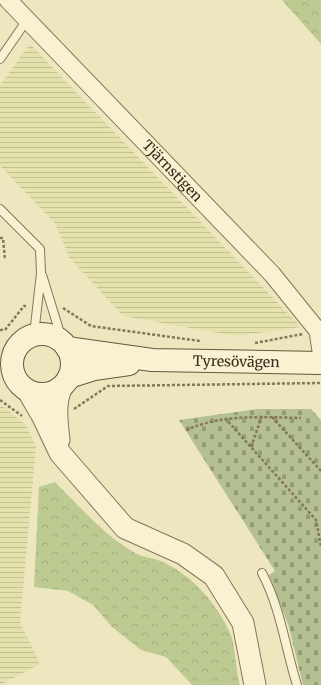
<svg xmlns="http://www.w3.org/2000/svg" width="321" height="685" viewBox="0 0 321 685" font-family="Merriweather,serif">
  <style>
    .farmland { fill: url(#farmland-rules) }
    .forest { fill: url(#forest-crowns) }
    .cemetery { fill: url(#cemetery-stones) }
    .lines { fill: none; stroke-linecap: round; stroke-linejoin: round }
    .service-casing { stroke: #867757; stroke-width: 10 }
    .minor-casing { stroke: #867757; stroke-width: 19 }
    .tertiary-casing { stroke: #867757; stroke-width: 23 }
    .secondary-casing { stroke: #68573b; stroke-width: 24 }
    .path { stroke: #867757; stroke-width: 2.5; stroke-dasharray: 3 2; stroke-linecap: butt }
    .service { stroke: #f9f2d2; stroke-width: 8 }
    .minor { stroke: #f9f2d2; stroke-width: 17 }
    .tertiary { stroke: #f9f2d2; stroke-width: 21 }
    .secondary { stroke: #f9f2d2; stroke-width: 22 }
    .labels { text-anchor: middle; dominant-baseline: central; stroke-width: 3; stroke-linejoin: round; paint-order: stroke }
    .street-label { font-size: 14px; fill: #352c1c; stroke: #f5efce }
  </style>
  <defs>
    <pattern id="farmland-rules" width="6" height="5" patternUnits="userSpaceOnUse"><rect width="6" height="5" fill="#e3e2ac"/><path d="M0 2.5h6" fill="none" stroke="#c3c293"/></pattern>
    <pattern id="forest-crowns" width="20" height="18" patternUnits="userSpaceOnUse"><rect width="20" height="18" fill="#bdcb93"/><path d="M2 6a3 3 0 1 1 6 0M12 15a3 3 0 1 1 6 0" fill="none" stroke="#a3ae7e"/></pattern>
    <pattern id="cemetery-stones" width="16" height="16" patternUnits="userSpaceOnUse"><rect width="16" height="16" fill="#b4c092"/><path d="M2 7V4a2 2 0 0 1 4 0v3zM10 15v-3a2 2 0 0 1 4 0v3z" fill="#939c76"/></pattern>
  </defs>
  <rect width="100%" height="100%" fill="#eee6bf"/>
  <path class="farmland" d="M30,44L301,327L236,336L123,316L69,257L55,223L0,166V85Z
    M0,404L26,425L36,447L20,622L40,664L0,685Z"/>
  <path class="forest" d="M282,0H321V44Z
    M55,482C79,506 107,538 137,554C145,558 155,558 163,562C194,577 215,602 229,631C236,644 235,669 240,685H192L166,657L141,650L112,627L93,605L68,591L34,587L39,487Z"/>
  <path class="cemetery" d="M257,409H311L321,420V685H303L289,627L269,575L275,571L179,420Z"/>
  <g class="lines">
    <defs>
      <path id="service" d="M0,59L27,20
        M0,209L40,249L41,273L34,335
        M42,275L63,343
        M262,573C281,609 285,647 297,685"/>
      <g id="minor">
        <path id="s1" d="M8,0L272,274L318,331L321,351"/>
      </g>
      <path id="tertiary" d="M28,391L43,417L60,453L125,528L183,554L214,576L243,623L255,685
        M59,440C57,421 54,404 62,386"/>
      <g id="secondary">
        <circle cx="42" cy="364" r="30"/>
        <path id="s2" d="M67,348L152,360L321,363"/>
        <path d="M69,377L94,369L129,364"/>
      </g>
    </defs>
    <use href="#service" class="service-casing"/>
    <use href="#minor" class="minor-casing"/>
    <use href="#tertiary" class="tertiary-casing"/>
    <use href="#secondary" class="secondary-casing"/>
    <path class="path" d="M0,238H3L5,260
      M63,308L91,326L200,341
      M0,330H5L24,306H26
      M255,343L303,334
      M0,400L22,416
      M74,409L108,386L321,383
      M272,417L321,471
      M225,418L316,520L321,547
      M186,430C223,414 261,417 301,418
      M251,447L262,416"/>
    <use href="#service" class="service"/>
    <use href="#minor" class="minor"/>
    <use href="#tertiary" class="tertiary"/>
    <use href="#secondary" class="secondary"/>
  </g>
  <g class="labels">
    <g class="street-label">
      <text stroke="none"><textPath href="#s1" startOffset="237">Tjärnstigen</textPath></text>
      <text stroke="none"><textPath href="#s2" startOffset="170">Tyresövägen</textPath></text>
    </g>
  </g>
</svg>
